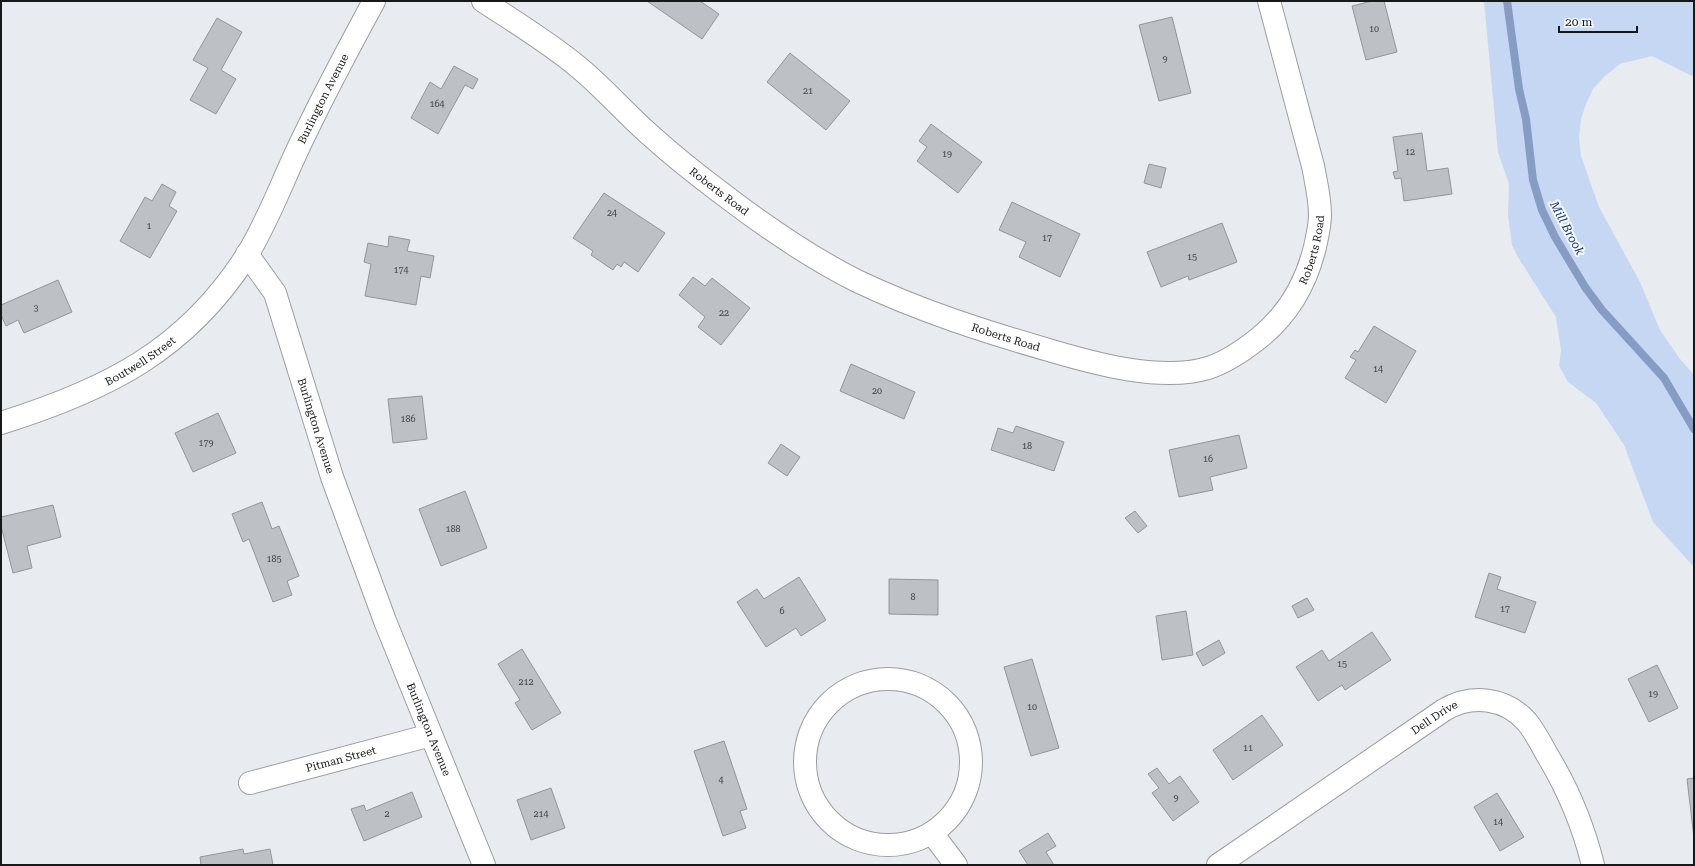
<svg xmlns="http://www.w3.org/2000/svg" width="1695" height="866" viewBox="0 0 1695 866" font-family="'Roboto Serif',serif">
  <rect width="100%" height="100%" fill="#e8ebf0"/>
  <path fill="#c6d7f4" d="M1484 1H1694V77L1652 56 1620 64 1605 76 1593 89 1586 104 1581 119 1579 138 1581 156 1599 207 1640 282 1660 330 1680 359 1694 375V567L1653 522 1624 445 1596 403 1568 382 1559 366 1561 350 1556 317 1519 259 1512 245 1508 215 1509 184 1498 152Z"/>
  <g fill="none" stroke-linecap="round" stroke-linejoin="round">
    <path stroke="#869cc2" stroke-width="8" d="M1507 1 1519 89 1526 119 1533 180 1542 210 1555 237 1585 287 1602 310 1664 378 1694 429"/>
  </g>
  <path fill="#bdc0c5" stroke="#92959a" d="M647 1H700L719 14 702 39Z
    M1372 1H1384L1397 52 1366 60 1352 6Z
    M1172 17 1191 93 1159 101 1139 25Z
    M217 18 242 32 221 70 236 79 216 114 190 100 208 68 193 60Z
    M790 53 850 101 826 130 767 82Z
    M454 66 478 79 473 89 465 85 438 134 411 118 430 82 441 89Z
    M931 124 982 162 958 193 917 161 927 147 919 141Z
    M1422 133 1427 171 1448 168 1452 194 1404 201 1401 178 1395 179 1393 172 1398 171 1393 137Z
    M1149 164 1166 168 1161 188 1144 183Z
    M162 184 176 192 169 206 177 211 150 258 120 241 145 197 152 201Z
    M604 193 665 233 638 272 624 262 621 267 617 264 613 270 591 255 593 251 573 238Z
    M1012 202 1080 234 1060 277 1019 257 1026 242 999 230Z
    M1222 223 1237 262 1189 280 1188 276 1161 287 1147 252Z
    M389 236 410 240 407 251 434 256 430 278 421 276 416 305 365 296 371 264 364 262 368 243 388 247Z
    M693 277 705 286 712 278 750 308 721 345 698 327 705 317 679 295Z
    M58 280 72 312 24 333 18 320 6 326 1 315V305Z
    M1374 326 1416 351 1386 403 1345 378 1356 360 1350 357 1355 350 1358 352Z
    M851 364 915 392 904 419 840 391Z
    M422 396 427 439 393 443 388 399Z
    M218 413 236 453 193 472 175 433Z
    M1016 426 1064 442 1054 471 991 450 998 428 1013 433Z
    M1239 435 1247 468 1210 477 1213 490 1179 497 1169 450Z
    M781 444 800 457 787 476 768 463Z
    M465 491 487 548 441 566 419 509Z
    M262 502 272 529 279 526 299 576 287 581 292 595 273 602 249 539 243 542 232 514Z
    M53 505 61 537 27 546 32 568 13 573 1 526V517Z
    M1135 511 1147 526 1138 533 1125 518Z
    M1489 573 1501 577 1497 589 1536 602 1525 633 1475 617Z
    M799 577 826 620 801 636 796 628 766 647 737 602 757 589 764 599Z
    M889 579 938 580V615L889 614Z
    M1307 598 1314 610 1298 618 1292 606Z
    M1186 611 1193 655 1162 660 1156 616Z
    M1372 632 1391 660 1345 690 1342 685 1318 701 1296 667 1322 650 1329 661Z
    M1219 640 1225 653 1203 666 1196 653Z
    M522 649 561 713 532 730 515 703 520 700 498 664Z
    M1032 659 1059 748 1031 756 1004 667Z
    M1657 665 1678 708 1649 722 1628 679Z
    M1262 715 1283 745 1233 780 1213 750Z
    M724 741 747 809 740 811 746 828 723 836 694 751Z
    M1157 768 1169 784 1180 776 1199 802 1173 821 1152 793 1159 788 1148 774Z
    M1694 778V838L1687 779Z
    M551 788 565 828 531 840 517 800Z
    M412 792 422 817 364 841 351 809 364 805 366 811Z
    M1497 793 1524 837 1500 851 1474 807Z
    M1048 833 1056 846 1046 852 1054 865H1028L1019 851Z
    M243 849 244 854 270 849 273 865H201L200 857Z"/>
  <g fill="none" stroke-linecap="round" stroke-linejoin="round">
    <defs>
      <g id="street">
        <path id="s1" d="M483 1C515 22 548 42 577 66 603 87 624 112 649 134 671 154 696 174 720 192 763 225 809 257 857 281 920 311 986 332 1052 351 1096 364 1162 382 1208 368 1227 362 1244 350 1259 338 1289 314 1306 284 1315 247 1317 237 1320 226 1320 215 1320 198 1316 182 1313 166L1269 1"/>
        <circle cx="888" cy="762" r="83"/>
        <path id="s2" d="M250 783 431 735"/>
        <path d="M932 833 956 865"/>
        <path id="s3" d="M1218 865 1444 710C1471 694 1505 697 1527 722 1536 733 1542 746 1549 758 1570 793 1583 825 1593 865"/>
      </g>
      <g id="secondary">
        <path id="s4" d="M247 254 275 293 332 477 385 621 484 865"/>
        <path id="s5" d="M1 423C106 390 186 351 247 255 271 216 286 171 307 130 328 86 351 44 374 1"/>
      </g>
    </defs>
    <use href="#street" stroke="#9a9da2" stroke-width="24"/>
    <use href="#secondary" stroke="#9a9da2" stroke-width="24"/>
    <use href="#street" stroke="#fff" stroke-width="22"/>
    <use href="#secondary" stroke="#fff" stroke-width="22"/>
  </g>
  <g text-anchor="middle" stroke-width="4" stroke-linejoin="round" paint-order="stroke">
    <g font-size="9" fill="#404245">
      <text x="1374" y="32">10</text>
      <text x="1165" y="62">9</text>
      <text x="808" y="94">21</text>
      <text x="437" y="107">164</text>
      <text x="1410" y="155">12</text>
      <text x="947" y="157">19</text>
      <text x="612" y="216">24</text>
      <text x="149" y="229">1</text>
      <text x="1047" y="241">17</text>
      <text x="1192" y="260">15</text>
      <text x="401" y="273">174</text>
      <text x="36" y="311">3</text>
      <text x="724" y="316">22</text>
      <text x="1378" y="372">14</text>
      <text x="877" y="394">20</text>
      <text x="408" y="422">186</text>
      <text x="206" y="446">179</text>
      <text x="1027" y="449">18</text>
      <text x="1208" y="462">16</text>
      <text x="453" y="532">188</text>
      <text x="274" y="562">185</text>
      <text x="913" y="600">8</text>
      <text x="1505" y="612">17</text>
      <text x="782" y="614">6</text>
      <text x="1342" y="667">15</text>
      <text x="526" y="685">212</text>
      <text x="1653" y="697">19</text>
      <text x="1032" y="710">10</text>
      <text x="1248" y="751">11</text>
      <text x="721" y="783">4</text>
      <text x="1176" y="801">9</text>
      <text x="387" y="817">2</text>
      <text x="541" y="817">214</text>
      <text x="1498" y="825">14</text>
    </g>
    <g font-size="11" fill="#17181a" stroke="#f5f8fd">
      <text dy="4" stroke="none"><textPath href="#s5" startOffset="479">Burlington Avenue</textPath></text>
      <text dy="4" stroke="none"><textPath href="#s1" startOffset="304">Roberts Road</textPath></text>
      <text dy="4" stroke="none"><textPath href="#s1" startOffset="1000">Roberts Road</textPath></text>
      <text dy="4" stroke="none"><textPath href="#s1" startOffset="628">Roberts Road</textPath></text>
      <text dy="4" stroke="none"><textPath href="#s5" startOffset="153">Boutwell Street</textPath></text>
      <text dy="4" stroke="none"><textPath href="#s4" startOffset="187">Burlington Avenue</textPath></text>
      <text dy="4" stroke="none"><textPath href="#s3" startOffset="262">Dell Drive</textPath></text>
      <text dy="4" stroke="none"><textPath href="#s4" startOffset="511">Burlington Avenue</textPath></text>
      <text dy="4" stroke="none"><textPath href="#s2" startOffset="94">Pitman Street</textPath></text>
    </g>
    <g font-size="12" font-style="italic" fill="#183565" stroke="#f5f8fd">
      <text transform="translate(1567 228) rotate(62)" y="4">Mill Brook</text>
    </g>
  </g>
  <rect width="1695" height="866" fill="none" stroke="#17181a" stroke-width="4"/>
  <path d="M1559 26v6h78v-6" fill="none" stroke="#17181a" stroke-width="2"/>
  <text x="1565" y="26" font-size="12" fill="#17181a" stroke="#f5f8fd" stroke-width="3" paint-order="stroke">20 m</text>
</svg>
